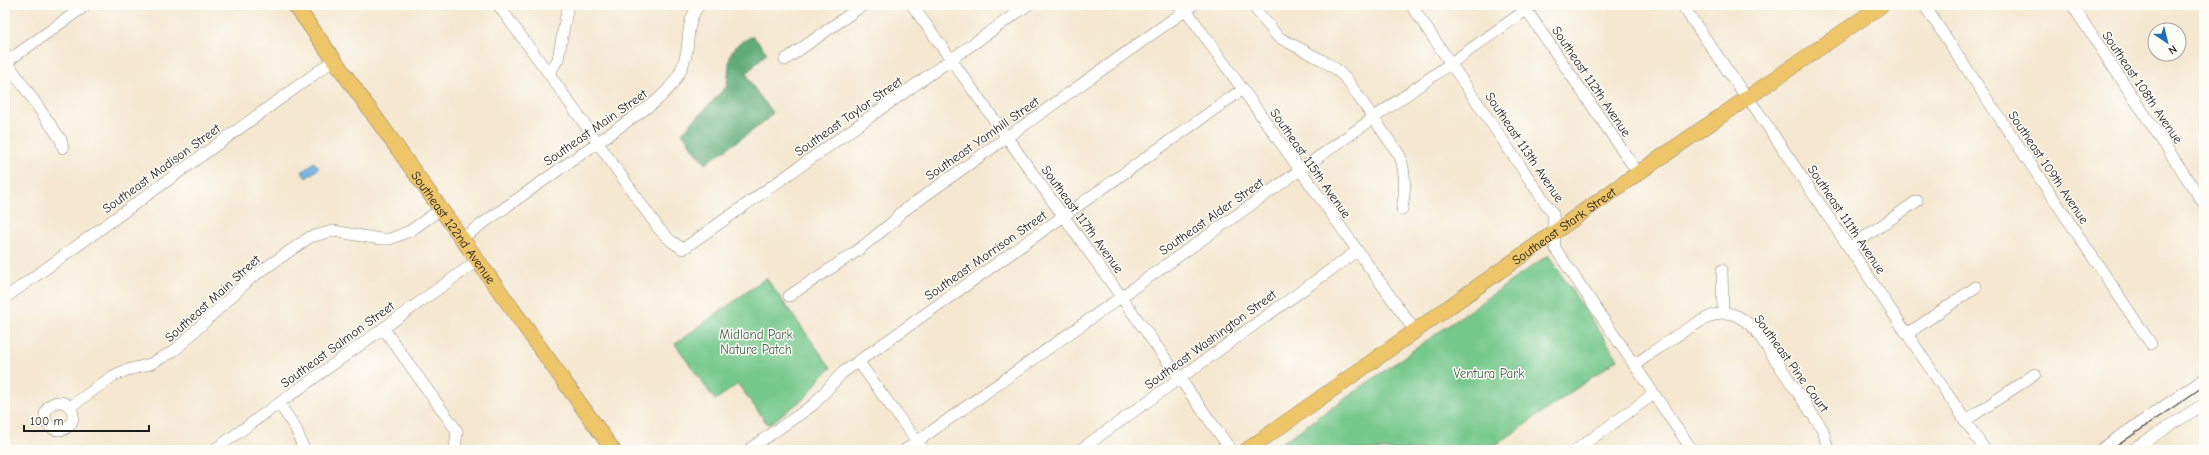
<svg xmlns="http://www.w3.org/2000/svg" width="2209" height="455" viewBox="0 0 2209 455" font-family="'Comic Neue',sans-serif">
  <rect width="100%" height="100%" fill="#fdfcf7"/>
  <filter id="ink" filterUnits="userSpaceOnUse"><feTurbulence type="fractalNoise" baseFrequency=".025" numOctaves="2"/><feDisplacementMap in="SourceGraphic" scale="8" xChannelSelector="R" yChannelSelector="G"/><feConvolveMatrix kernelMatrix="1 2 1 2 8 2 1 2 1" color-interpolation-filters="sRGB"/></filter>
  <filter id="wash" filterUnits="userSpaceOnUse"><feTurbulence type="fractalNoise" baseFrequency=".012" numOctaves="4" result="noise"/><feDisplacementMap in="SourceGraphic" scale="16" xChannelSelector="R" yChannelSelector="G"/><feGaussianBlur stdDeviation="0.9" result="paint"/><feColorMatrix in="noise" values="0 0 0 0 0 0 0 0 0 0 0 0 0 0 0 0 0 1.4 0 .05"/><feComposite in="paint" operator="in"/></filter>
  <g filter="url(#wash)">
    <rect width="100%" height="100%" fill="#f5e7d0"/>
    <path fill="#74c88b" stroke="#487254" d="M1548 255 1618 359 1489 450H1272Z
      M766 278 831 368 821 377 805 398 768 425 738 384 715 400 675 344Z"/>
    <path fill="#5fac77" stroke="#3e644a" d="M753 36 767 53 747 73C751 88 764 100 773 113L762 124 705 164 682 133 727 86 730 54 739 43Z"/>
    <path fill="#73b5e8" stroke="#486882" d="M314 162 319 168 306 178 302 172Z"/>
  </g>
  <g filter="url(#ink)">
    <g fill="none" stroke-linecap="round" stroke-linejoin="round">
      <defs>
        <path id="minor" d="M498 5 549 74 659 229 671 241 683 249 1028 5
          M912 5 1231 450
          M1252 5 1278 37 1322 60 1336 69 1347 80 1400 156C1406 174 1406 190 1402 209
          M1411 5 1553 214 1555 248 1692 450
          M1523 5 1638 173
          M1682 5 1739 87 1756 109 1985 450
          M1924 5 2151 344
          M2072 5 2204 204
          M1186 10 1415 331
          M785 60 863 5
          M7 62 61 140 63 148
          M5 63 86 5
          M549 74 558 59 568 5
          M462 238 655 102C672 87 683 73 687 50 689 33 688 19 699 5
          M1849 248 1917 201
          M1722 270 1723 313
          M789 296 857 251 894 221 899 214 1193 5
          M5 298 334 60
          M383 328 457 431 455 450
          M1907 334 1976 287
          M858 361 923 450
          M1634 365C1652 353 1704 314 1722 313 1736 312 1747 321 1756 331L1823 430 1828 450
          M45 416a14 14 0 1 1 28 0a14 14 0 1 1-28 0Z
          M279 403 296 429 304 450
          M70 407 113 376 124 371 150 364 174 351 251 278 310 237 333 231 380 239H390L410 231 441 209
          M1965 421 2035 374
          M214 450 477 261
          M748 450 813 405 842 373 1243 89
          M905 450 1533 5
          M1080 450 1357 251
          M1576 450 1654 394
          M2100 450 2204 379
          M2132 450 2204 404"/>
        <g id="major">
          <path id="s1" d="M295 5 613 450"/>
          <path id="s2" d="M1247 450 1631 178 1882 5"/>
        </g>
      </defs>
      <use href="#minor" stroke="#888276" stroke-width="12"/>
      <use href="#major" stroke="#888276" stroke-width="16"/>
      <use href="#minor" stroke="#fff" stroke-width="11"/>
      <use href="#major" stroke="#eec569" stroke-width="15"/>
      <path stroke="#1c1c1c" stroke-width="1" d="M2111 450 2204 386"/>
    </g>
  </g>
  <g text-anchor="middle" stroke-width="3" stroke-linejoin="round" paint-order="stroke">
    <g font-size="13" fill="#1c1c1c" stroke="#fdfcf7">
      <text transform="translate(1592 81) rotate(56)" y="5">Southeast 112th Avenue</text>
      <text transform="translate(2143 87) rotate(56)" y="5">Southeast 108th Avenue</text>
      <text transform="translate(848 116) rotate(-35)" y="5">Southeast Taylor Street</text>
      <text transform="translate(595 127) rotate(-35)" y="5">Southeast Main Street</text>
      <text transform="translate(982 138) rotate(-35)" y="5">Southeast Yamhill Street</text>
      <text transform="translate(1525 147) rotate(56)" y="5">Southeast 113th Avenue</text>
      <text transform="translate(1311 163) rotate(55)" y="5">Southeast 115th Avenue</text>
      <text transform="translate(2049 167) rotate(56)" y="5">Southeast 109th Avenue</text>
      <text transform="translate(161 168) rotate(-36)" y="5">Southeast Madison Street</text>
      <text transform="translate(1211 216) rotate(-35)" y="5">Southeast Alder Street</text>
      <text transform="translate(1083 219) rotate(54)" y="5">Southeast 117th Avenue</text>
      <text transform="translate(1847 219) rotate(56)" y="5">Southeast 111th Avenue</text>
      <text dy="5" stroke="none"><textPath href="#s2" startOffset="388">Southeast Stark Street</textPath></text>
      <text dy="5" stroke="none"><textPath href="#s1" startOffset="273">Southeast 122nd Avenue</textPath></text>
      <text transform="translate(985 255) rotate(-35)" y="5">Southeast Morrison Street</text>
      <text transform="translate(212 298) rotate(-42)" y="5">Southeast Main Street</text>
      <text transform="translate(1210 339) rotate(-36)" y="5">Southeast Washington Street</text>
      <text transform="translate(337 344) rotate(-36)" y="5">Southeast Salmon Street</text>
      <text transform="translate(1792 363) rotate(54)" y="5">Southeast Pine Court</text>
    </g>
    <g font-size="13" fill="#3f6148" stroke="#fdfcf7">
      <text x="756" y="339">Midland Park<tspan x="756" dy="15">Nature Patch</tspan></text>
      <text x="1489" y="378">Ventura Park</text>
    </g>
  </g>
  <rect width="2209" height="455" fill="none" stroke="#fdfcf7" stroke-width="20"/>
  <g transform="translate(2167 42) rotate(145)"><circle r="19" fill="#fdfcf7" stroke="#a3a29f"/>
  <path d="M0-3L7 15L0 10L-7 15Z" fill="#1f6fb2"/>
  <text y="-6" font-size="11" font-weight="bold" text-anchor="middle" fill="#1c1c1c">N</text>
  </g>
  <path d="M24 425v6h125v-6" fill="none" stroke="#1c1c1c" stroke-width="2"/>
  <text x="30" y="425" font-size="12" fill="#1c1c1c" stroke="#fdfcf7" stroke-width="3" paint-order="stroke">100 m</text>
</svg>
